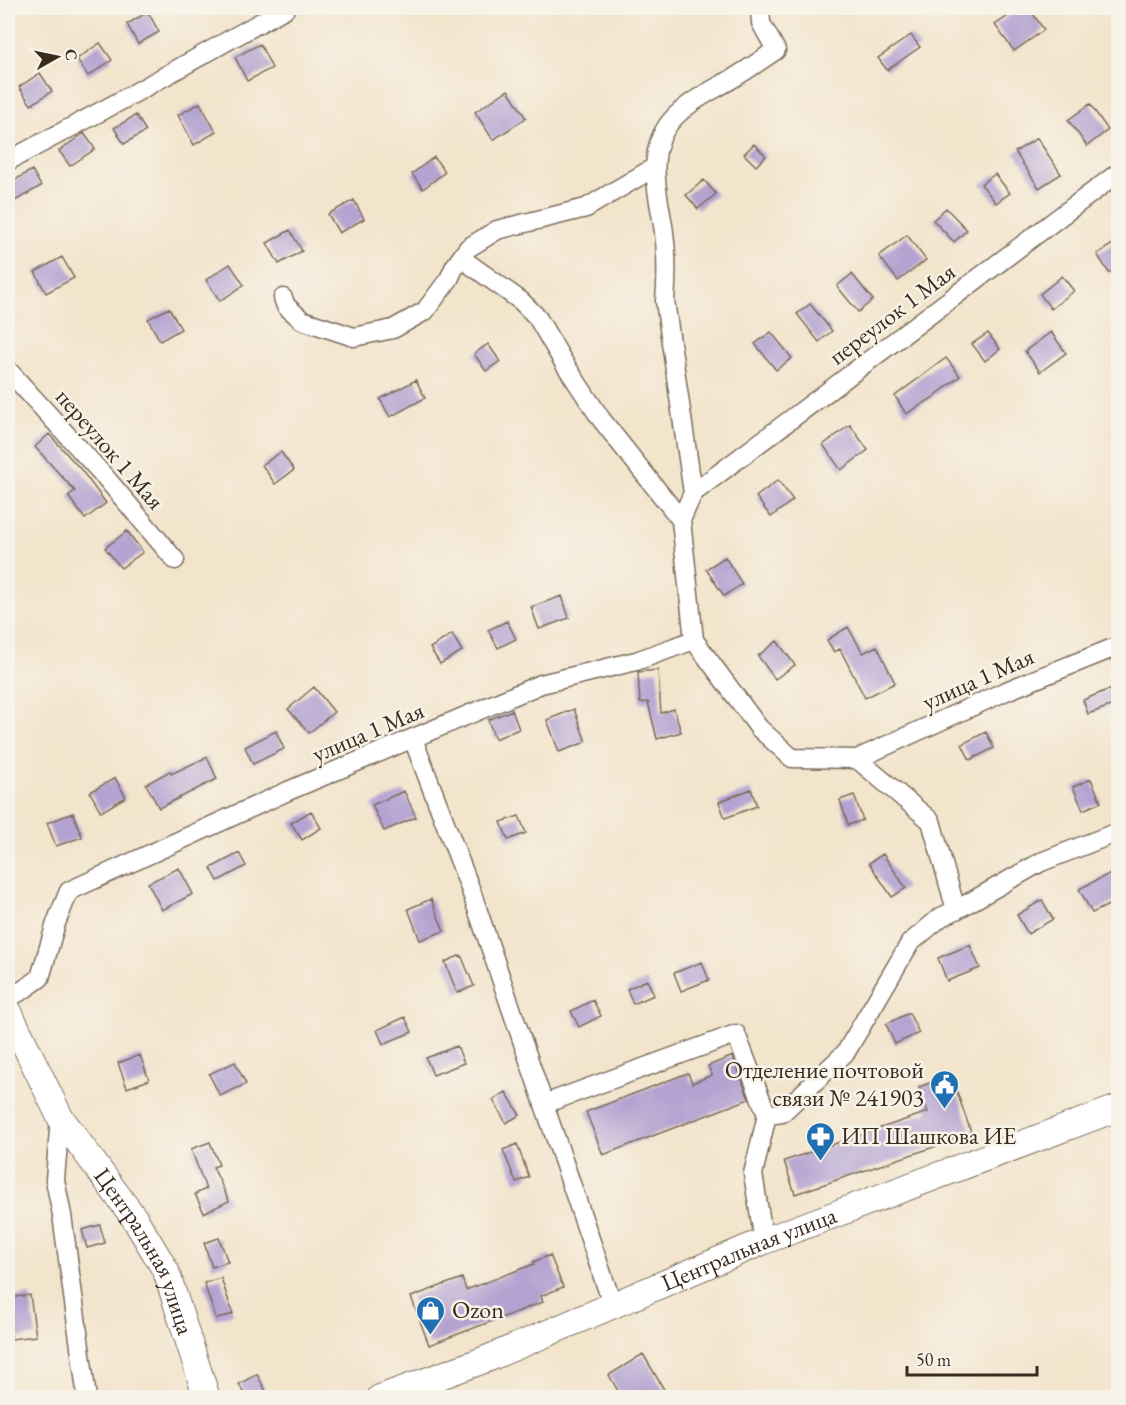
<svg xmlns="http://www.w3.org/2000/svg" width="1126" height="1405" viewBox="0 0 1126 1405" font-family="'EB Garamond',serif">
  <rect width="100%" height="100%" fill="#f7f3e8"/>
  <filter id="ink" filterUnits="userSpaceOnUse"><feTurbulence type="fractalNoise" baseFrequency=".0167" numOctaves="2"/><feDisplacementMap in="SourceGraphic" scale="12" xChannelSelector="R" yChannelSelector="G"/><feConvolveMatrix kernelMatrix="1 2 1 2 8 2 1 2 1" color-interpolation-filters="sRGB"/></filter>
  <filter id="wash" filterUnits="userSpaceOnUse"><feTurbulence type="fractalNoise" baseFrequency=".008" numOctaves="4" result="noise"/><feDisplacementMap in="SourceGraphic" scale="24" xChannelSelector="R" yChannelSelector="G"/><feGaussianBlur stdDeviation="1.35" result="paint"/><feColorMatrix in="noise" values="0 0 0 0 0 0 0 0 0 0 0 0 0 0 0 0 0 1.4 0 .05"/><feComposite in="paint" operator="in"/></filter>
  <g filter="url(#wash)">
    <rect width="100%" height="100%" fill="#f3e4cc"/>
    <g id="blocks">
      <path fill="#b4a3d1" d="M1020 8H1029L1044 30 1014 51 995 25Z
        M148 12 159 32 138 44 127 24Z
        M911 35 920 47 887 70 878 58Z
        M100 43 112 60 88 76 77 59Z
        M260 44 272 68 247 81 235 57Z
        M40 73 52 91 31 105 19 87Z
        M508 90 526 118 493 140 475 112Z
        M200 103 216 132 194 145 178 115Z
        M1090 104 1108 130 1087 146 1068 120Z
        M136 115 146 131 124 144 114 128Z
        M84 133 95 149 70 166 59 151Z
        M1037 138 1061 174 1039 188 1015 152Z
        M754 144 766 156 756 166 744 154Z
        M434 157 445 172 423 189 412 174Z
        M32 170 41 186 8 205V184Z
        M995 174 1010 193 996 203 981 184Z
        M704 180 716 194 698 209 686 195Z
        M354 200 364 219 339 233 328 214Z
        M946 208 967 230 954 242 933 220Z
        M290 230 302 251 279 264 267 243Z
        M907 235 926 260 898 281 879 256Z
        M1119 240V267L1109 273 1097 254Z
        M62 257 74 278 46 293 35 272Z
        M230 264 244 285 220 301 206 280Z
        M852 274 873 300 858 312 837 286Z
        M1062 276 1074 291 1051 309 1040 294Z
        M810 304 832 331 819 342 797 314Z
        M169 308 181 329 160 341 148 319Z
        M771 332 792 358 776 370 755 344Z
        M1051 332 1066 353 1040 372 1025 351Z
        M988 333 1000 349 985 361 972 344Z
        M488 344 500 361 486 371 474 354Z
        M946 358 960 376 931 399 906 414 895 396Z
        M416 380 425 398 390 417 380 399Z
        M850 425 868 450 841 470 823 445Z
        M49 434 82 471 106 503 85 519 68 496 75 491 35 447Z
        M281 452 294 470 275 484 262 465Z
        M778 480 793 500 771 517 756 497Z
        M127 531 143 552 121 568 105 548Z
        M725 557 742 584 724 596 706 569Z
        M562 596 569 618 539 629 531 607Z
        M507 621 516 639 498 648 488 630Z
        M848 627 863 653 877 646 895 683 865 698 840 649 834 652 827 640Z
        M452 634 462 651 440 664 430 648Z
        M777 641 795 665 775 679 758 656Z
        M658 670 661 713 674 709 681 732 657 739 648 702 640 703 638 672Z
        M314 687 334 712 309 733 288 709Z
        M1110 689 1116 704 1088 714 1083 700Z
        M574 709 586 742 559 752 547 720Z
        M512 710 519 729 495 739 488 720Z
        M276 731 284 749 253 764 245 747Z
        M986 732 994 748 970 760 962 744Z
        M207 757 217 779 159 808 146 784 170 771 171 774Z
        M115 778 126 797 101 812 90 792Z
        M1091 779 1101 802 1083 810 1073 787Z
        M751 789 757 806 725 818 719 802Z
        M404 791 416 817 384 831 372 805Z
        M854 795 863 820 848 825 840 800Z
        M311 811 321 828 302 840 291 823Z
        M73 813 82 837 56 846 47 823Z
        M519 816 526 833 508 840 501 822Z
        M239 853 246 866 218 881 211 868Z
        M883 854 906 888 892 897 869 863Z
        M179 868 193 894 162 910 148 883Z
        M1119 869V900L1092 913 1079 889Z
        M431 899 444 931 420 940 408 909Z
        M1042 900 1053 919 1028 934 1017 915Z
        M970 945 980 968 947 981 938 958Z
        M461 955 474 986 457 993 445 962Z
        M702 962 709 980 681 991 674 973Z
        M647 980 654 995 633 1004 627 989Z
        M593 1000 601 1016 579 1027 571 1011Z
        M909 1013 919 1033 895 1044 886 1024Z
        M405 1017 412 1032 383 1044 377 1030Z
        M457 1046 464 1063 433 1075 426 1058Z
        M140 1055 149 1080 127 1088 118 1063Z
        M733 1056 749 1099 603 1155 586 1112 688 1073 692 1083 712 1075 708 1066Z
        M235 1062 246 1084 220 1096 209 1074Z
        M951 1075 971 1132 937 1145V1146L795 1194 784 1161 928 1112 919 1087Z
        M506 1092 520 1115 506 1123 493 1100Z
        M210 1142 219 1165 213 1167 229 1201 204 1213 195 1194 206 1189 191 1149Z
        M517 1144 529 1177 516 1182 503 1150Z
        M100 1225 105 1243 87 1248 82 1230Z
        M219 1238 228 1262 212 1267 204 1243Z
        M550 1255 563 1287 541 1296 543 1302 429 1345 411 1297 462 1278 466 1290 534 1264 533 1262Z
        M221 1278 233 1314 216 1319 204 1283Z
        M30 1295 36 1336 11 1339 8 1298Z
        M643 1354 669 1398H622L609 1375Z
        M257 1374 267 1393 259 1398H246L239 1384Z"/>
    </g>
  </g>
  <g filter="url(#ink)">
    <use href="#blocks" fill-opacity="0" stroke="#7b6b5b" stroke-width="1.5"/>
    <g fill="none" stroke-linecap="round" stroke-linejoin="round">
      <defs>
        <path id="street" d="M760 8 761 23 776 50C761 60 746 71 730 80 713 90 695 98 680 112 642 144 658 190 664 232 667 255 667 278 665 301L693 493 681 520 694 640 759 728 792 758 857 759 931 821 956 910
          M8 161 124 99 286 8
          M461 258 521 301 537 317 564 363 601 419 681 520
          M283 298 286 306 302 320 354 337 393 329 425 311 449 279 455 266 468 248 497 230 586 208 655 167
          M8 370 106 478 175 560
          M693 493 1118 173
          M413 739 470 888 613 1306
          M857 759 1006 691 1118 646
          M8 998 23 990 40 978 56 923 69 891 288 791 541 684 636 661 694 640
          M544 1104 736 1034 767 1115 753 1174 764 1241
          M767 1115 782 1113 846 1052 910 943 941 917 956 910 1041 862 1118 832
          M60 1117 55 1180 62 1215 87 1398"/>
        <g id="secondary">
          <path id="s1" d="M8 1010 60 1117 135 1219 166 1271 207 1398"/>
          <path id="s2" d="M380 1398 489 1358 764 1241 1118 1108"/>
        </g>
      </defs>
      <use href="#street" stroke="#7b6b5b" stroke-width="21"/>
      <use href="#secondary" stroke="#7b6b5b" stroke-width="28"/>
      <use href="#street" stroke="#fff" stroke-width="18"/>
      <use href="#secondary" stroke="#fff" stroke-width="26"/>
    </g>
  </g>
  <defs>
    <symbol id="civic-pin" viewBox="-11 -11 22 30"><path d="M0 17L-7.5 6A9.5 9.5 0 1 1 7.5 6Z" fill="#1f6fb2" stroke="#f7f3e8"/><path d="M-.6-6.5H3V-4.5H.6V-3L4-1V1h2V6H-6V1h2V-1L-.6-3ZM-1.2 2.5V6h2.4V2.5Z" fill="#fff"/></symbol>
    <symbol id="pharmacy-pin" viewBox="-11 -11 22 30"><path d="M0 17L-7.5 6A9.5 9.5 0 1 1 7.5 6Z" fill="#1f6fb2" stroke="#f7f3e8"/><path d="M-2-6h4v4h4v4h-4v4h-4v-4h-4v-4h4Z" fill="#fff"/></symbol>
    <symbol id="shop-pin" viewBox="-11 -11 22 30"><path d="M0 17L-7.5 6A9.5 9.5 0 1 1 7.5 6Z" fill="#1f6fb2" stroke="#f7f3e8"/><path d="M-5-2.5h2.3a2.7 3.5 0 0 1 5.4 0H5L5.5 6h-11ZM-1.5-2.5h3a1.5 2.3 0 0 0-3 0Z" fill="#fff"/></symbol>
  </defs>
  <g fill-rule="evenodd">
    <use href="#civic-pin" x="928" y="1068" width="33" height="45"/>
    <use href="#pharmacy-pin" x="804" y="1120" width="33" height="45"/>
    <use href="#shop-pin" x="414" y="1294" width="33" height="45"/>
  </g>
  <g text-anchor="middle" stroke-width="5" stroke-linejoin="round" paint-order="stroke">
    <g font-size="24" fill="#3b2a1e" stroke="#f7f3e8">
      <text transform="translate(892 314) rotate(-37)" y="8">переулок 1 Мая</text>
      <text transform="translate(110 449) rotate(49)" y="8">переулок 1 Мая</text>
      <text transform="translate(978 679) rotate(-24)" y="8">улица 1 Мая</text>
      <text transform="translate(368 732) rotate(-23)" y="8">улица 1 Мая</text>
      <text dy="8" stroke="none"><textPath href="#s2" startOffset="398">Центральная улица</textPath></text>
      <text dy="8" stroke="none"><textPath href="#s1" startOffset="279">Центральная улица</textPath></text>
    </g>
    <g font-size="24" fill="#3b2a1e" stroke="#f7f3e8" text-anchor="start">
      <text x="924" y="1078" text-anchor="end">Отделение почтовой<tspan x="924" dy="28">связи № 241903</tspan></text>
      <text x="841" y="1144">ИП Шашкова ИЕ</text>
      <text x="452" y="1318">Ozon</text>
    </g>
  </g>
  <rect width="1126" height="1405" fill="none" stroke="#f7f3e8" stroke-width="30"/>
  <g transform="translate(57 57) rotate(81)" stroke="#f7f3e8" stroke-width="4.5" paint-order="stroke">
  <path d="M0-4.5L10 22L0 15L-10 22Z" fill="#3b2a1e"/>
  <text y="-9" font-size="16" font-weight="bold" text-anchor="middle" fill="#3b2a1e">С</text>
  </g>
  <path d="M907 1366v9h130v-9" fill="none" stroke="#3b2a1e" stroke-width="3"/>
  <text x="916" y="1366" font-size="18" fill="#3b2a1e" stroke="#f7f3e8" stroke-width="4.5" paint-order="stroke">50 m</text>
</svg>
